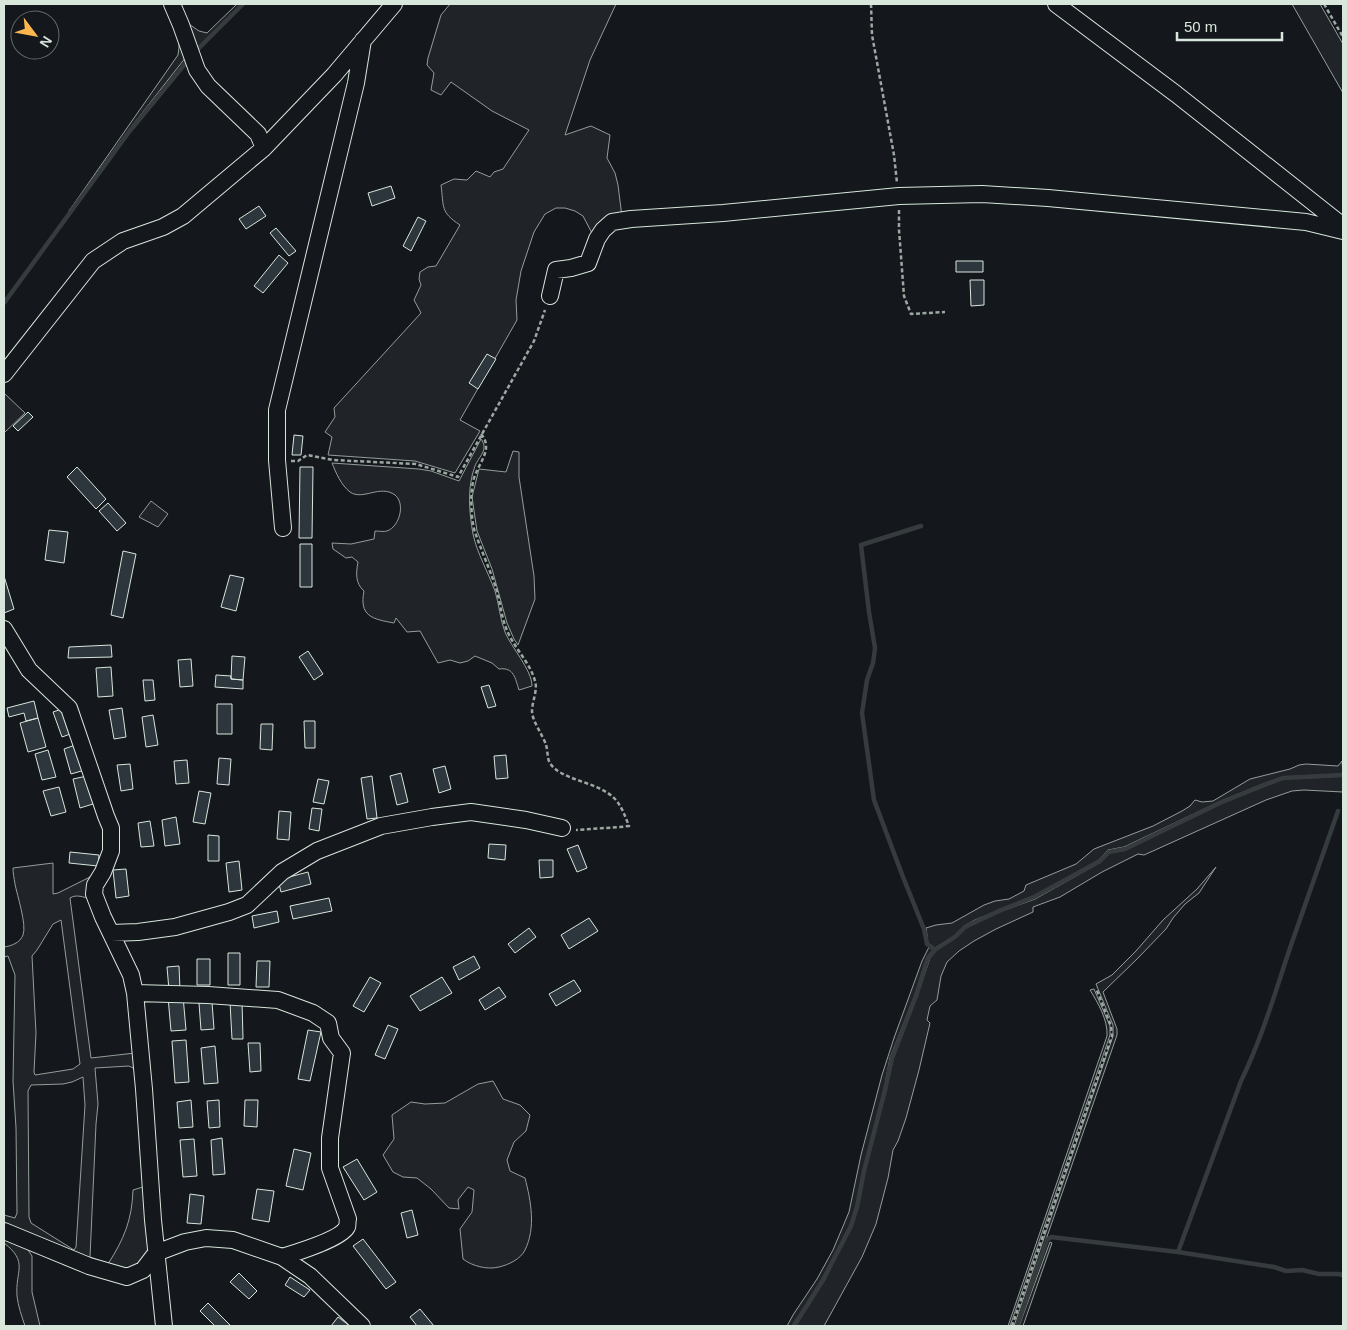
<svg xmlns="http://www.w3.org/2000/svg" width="1347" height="1330" viewBox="0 0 1347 1330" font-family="Arial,sans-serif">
  <rect width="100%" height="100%" fill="#14181c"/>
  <path fill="#202428" stroke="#939e99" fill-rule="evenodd" d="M237 4H241L196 49 186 22 199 31 207 33Z
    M450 4H616L590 60 565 135 591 126 610 135 607 158 615 173 618 185 622 217 594 237 583 216 575 211 565 208H556L545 214 534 232 521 271 516 300 517 320 460 420 480 431 455 473 415 461 328 455 332 437 325 432 335 417 334 408 421 313 414 300 421 285 419 279 420 272 428 267 436 266 460 225C440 212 444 207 441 185L454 179 467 180 476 171 490 177 494 172 503 169 529 130 492 111 451 82 441 95 431 90 434 73 427 65 428 58 441 15Z
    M1292 4H1320L1343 44V93Z
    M179 35 186 57 128 131 69 211 178 55 179 47Z
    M4 393 25 413 4 433Z
    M481 439C489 450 479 456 475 466 467 487 469 512 473 534 477 553 488 572 495 591 499 603 500 620 505 632 511 647 532 670 532 686L519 690C515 678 514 667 499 669L492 663 475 656 468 661 460 663 450 660 438 663 420 631 407 632 396 618 394 623C372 619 359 616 364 591 355 583 356 573 358 562L352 557 346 558 333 549 332 543 351 544 374 539 375 531C379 531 384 532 387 531 399 527 406 504 395 495 380 484 363 501 350 492 341 485 336 473 332 463L419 469 431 471 459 481Z
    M513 451 519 452V477L534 576 535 599 518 645 514 639 507 623 492 569 477 531 472 497 479 469 506 472Z
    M151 501 168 514 158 527 139 517Z
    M1342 761 1343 774 1283 777 1263 784 1221 801 1124 847 1108 850 1099 860 1034 896 975 920 964 926 956 935 935 948 928 943 926 928 936 925 952 923 984 905 995 901 1009 899 1024 891 1026 885 1076 864 1094 849 1153 826 1182 811 1190 806 1195 800 1202 802 1213 801 1250 779 1290 769 1299 765 1306 764 1338 766Z
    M1343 776V792L1304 790 1292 791 1266 800 1144 855 1138 854 1102 872 1060 897 1033 907V912L996 929 974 941 959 951 947 962 941 976 937 1000 930 1006 927 1020 930 1023 919 1070 906 1118 898 1141 893 1150 888 1178 876 1224 862 1257 824 1326H795L824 1281 852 1226 858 1207 865 1171 886 1090 893 1059 917 996 930 958 935 951 957 937 965 928 1002 911 1035 899 1101 862 1110 853 1125 850 1222 803 1283 779Z
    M53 863V894L58 893 94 875 90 899C84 897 76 894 70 898L91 1058 135 1053 137 1070 129 1066 95 1068 98 1104 96 1124 90 1257 108 1264C124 1239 132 1220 133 1190L146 1186 149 1248 147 1258 124 1274 4 1226V1215L15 1218 17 1213 16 1128 13 1081 15 975 8 956 4 957V947C11 946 20 943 23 935 27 925 17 895 15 884 14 878 13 873 13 868ZM61 920 80 1064 73 1069 35 1075 34 1072 36 1033 32 956 37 950 53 924ZM83 1077 85 1105 76 1247 74 1250 31 1223 29 1217 28 1091 31 1085 63 1084 72 1082Z
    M1216 867 1199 893 1185 904 1173 918 1166 929 1138 958 1103 992 1117 1029V1035L1016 1326H1014L1113 1036V1025L1096 984 1112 975 1136 951 1163 920 1197 889Z
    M929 947 933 950 927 957 915 995 890 1058 884 1090 863 1171 856 1207 850 1225 822 1280 792 1326H787L793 1315 817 1279 833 1250 849 1212 861 1155 882 1075 894 1038 922 961Z
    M1094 989 1110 1026V1035L1010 1326H1008L1107 1036C1108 1020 1098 1003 1090 990Z
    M493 1081 503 1099 520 1105 530 1115 526 1131 514 1142 507 1160 510 1171 525 1178C531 1201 536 1228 525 1250 521 1259 508 1265 499 1267 487 1270 472 1266 463 1259L460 1229 472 1212 474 1190 468 1187 458 1200 459 1209 449 1208 431 1189 417 1178 403 1177 393 1172 383 1155 394 1139 392 1115 411 1102 425 1104 445 1103 478 1084Z
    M4 1234 23 1242 32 1256V1292L40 1326H25C22 1317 18 1306 17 1296 15 1271 29 1262 4 1243Z
    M1050 1242 1052 1243 1023 1326H1019Z"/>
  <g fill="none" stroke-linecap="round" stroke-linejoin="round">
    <path stroke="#363b3e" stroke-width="4.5" d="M198 49 243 4
      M4 303 129 132 189 59
      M921 526 861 545 869 612 875 648 873 663 867 680 862 713 874 800 903 877 924 929 927 944 935 950
      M1178 1252 1241 1081C1262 1038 1275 993 1290 948 1306 902 1322 856 1338 811
      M794 1326 823 1280 851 1226 857 1207 864 1171 885 1090 892 1058 916 996 928 958 935 950 956 936 965 927 1001 910 1034 897 1100 861 1109 852 1125 849 1222 802 1264 785 1283 778 1343 775
      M1017 1326 1047 1240 1051 1237 1178 1252 1274 1267 1286 1271 1302 1270 1319 1274H1338L1343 1275"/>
  </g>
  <path fill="#2c363c" stroke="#d8e6dc" d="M391 186 395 198 372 206 368 193Z
    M259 206 266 216 246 229 239 219Z
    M418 217 426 221 411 251 403 246Z
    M276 228 296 251 289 256 270 233Z
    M279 255 288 263 263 293 254 286Z
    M956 261H983V272H956Z
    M970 280H984V305L971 306Z
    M487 354 496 359 478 389 469 383Z
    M28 412 33 417 18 431 13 426Z
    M294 435 303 436 301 455H292Z
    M77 467 106 499 96 509 67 477Z
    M300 467H313L312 538H299Z
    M108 503 126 523 117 531 99 511Z
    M49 530 68 532 64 563 45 560Z
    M300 544H312V587H300Z
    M123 551 136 554 123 618 111 615Z
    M230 575 244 578 236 611 221 607Z
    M4 576 14 609 4 613Z
    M111 645 112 657 68 658 69 647Z
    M308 651 323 674 314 680 299 657Z
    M232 656 245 657 243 680 231 679Z
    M191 659 193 686 180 687 178 660Z
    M111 667 113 696 98 697 96 668Z
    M216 675 231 676V679L243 680V689L215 687Z
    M143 680H153L155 700 145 701Z
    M489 685 496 706 488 708 481 687Z
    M34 701 38 718 26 721 24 713 9 717 7 708Z
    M217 704H232V734H217Z
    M65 708 73 733 62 737 53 712Z
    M122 708 126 737 114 739 109 710Z
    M153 715 158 745 146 747 142 717Z
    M38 718 46 747 28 752 20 723Z
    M304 721H315V748H305Z
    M261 724H273L272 750 260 749Z
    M78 744 85 770 71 774 64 749Z
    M48 750 56 777 42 780 35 754Z
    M506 755 508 778 496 779 494 756Z
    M219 758 231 759 229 785 217 784Z
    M187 760 189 783 176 784 174 761Z
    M130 764 133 789 121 791 117 765Z
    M445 766 451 789 439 793 433 769Z
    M401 773 408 802 397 805 390 776Z
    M87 776 93 804 80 808 73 779Z
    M372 776 377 818 367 819 361 778Z
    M318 779 329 781 324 804 313 802Z
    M59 787 66 812 51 816 43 791Z
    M199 791 211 793 205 824 193 822Z
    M312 808 322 809 319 831 309 829Z
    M279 811 291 812 289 840 277 839Z
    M176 817 180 844 165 846 162 820Z
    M150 821 154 846 141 847 138 823Z
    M208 835 219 836V861H208Z
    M489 844 506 845 505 860 488 858Z
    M578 845 587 868 577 872 567 849Z
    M70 852 99 855 98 866 69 863Z
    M539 860H553V877L540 878Z
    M239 861 242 890 229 892 226 863Z
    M126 869 129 896 116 898 113 870Z
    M308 872 311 884 281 892 278 880Z
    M329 898 332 911 293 919 290 906Z
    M277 911 279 922 254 928 252 916Z
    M589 918 598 931 569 949 561 935Z
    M529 928 536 937 515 953 508 944Z
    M228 953H240V985H228Z
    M474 956 480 968 459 980 453 967Z
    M197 959H210V985H197Z
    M257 961H270L269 987H256Z
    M179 966 180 989 169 990 167 967Z
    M370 977 381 983 364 1012 353 1006Z
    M442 977 452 993 420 1011 410 996Z
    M574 980 581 991 556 1006 549 994Z
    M499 987 506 997 485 1010 479 1000Z
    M183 996 186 1030 171 1031 168 997Z
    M242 1001 243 1039H232L230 1002Z
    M212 1002 214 1029 201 1030 199 1003Z
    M388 1025 398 1029 385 1059 375 1055Z
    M308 1030 321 1032 310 1081 298 1079Z
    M186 1040 189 1082 175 1083 172 1041Z
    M248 1043H260L261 1071 250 1072Z
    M215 1046 218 1083 204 1084 201 1048Z
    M191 1100 193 1127 179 1128 177 1102Z
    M219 1100 220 1127 209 1128 207 1101Z
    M245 1100H258L257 1127 244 1126Z
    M222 1138 225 1174 213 1175 211 1140Z
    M194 1139 197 1176 183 1177 180 1140Z
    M294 1149 311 1153 303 1190 286 1186Z
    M357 1159 377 1192 364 1200 343 1167Z
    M257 1189 274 1191 269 1222 252 1219Z
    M190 1194 204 1196 201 1224 187 1223Z
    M412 1210 418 1235 407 1238 401 1213Z
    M363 1239 396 1282 386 1289 353 1246Z
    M239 1273 257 1291 249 1299 230 1282Z
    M290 1277 310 1290 304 1297 285 1285Z
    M208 1303 231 1326H215L200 1311Z
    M420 1309 434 1326H417L410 1317Z
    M338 1317 350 1326H331Z"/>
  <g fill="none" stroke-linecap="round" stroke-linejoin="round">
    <defs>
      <path id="minor" d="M172 4 181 25 197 70 208 86 258 134 264 148
        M1056 4 1176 94 1343 226
        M550 296 556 270 571 268 588 263 597 239 603 230 612 222 631 219 723 213 899 196 982 194 1048 198 1306 222 1343 231
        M4 374 93 261 123 241 163 227 183 216 264 148 334 75 394 4
        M283 528 277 460V410L356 83 363 40
        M4 629 29 670 69 708 106 816 111 828V851L103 872 95 885 94 894 103 917 131 975 135 993 144 1089 153 1220 164 1326
        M111 933 138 932 175 927 229 912 247 905 282 872 317 851 381 826 432 817 471 812 526 820 562 828
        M135 993 208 995 278 1000 313 1013 328 1023 331 1038 342 1053 330 1138V1168L348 1219C347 1222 348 1225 347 1227 341 1239 295 1253 282 1257
        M4 1231 89 1266 127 1277 143 1270 156 1253 185 1242 206 1238 233 1240 282 1257 310 1276 362 1326"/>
    </defs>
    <use href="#minor" stroke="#d8e6dc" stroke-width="18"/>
    <path stroke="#9da8a2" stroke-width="2.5" stroke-dasharray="4 2.5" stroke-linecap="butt" d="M871 4 872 35 894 155 897 183
      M1324 4 1343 37
      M899 210V230L904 296 911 314 945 312
      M481 434C495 450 476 465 473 482 470 494 471 524 476 535 482 552 490 570 496 588 500 601 501 615 506 628 513 647 530 662 535 681 538 690 532 702 532 711 532 721 543 735 546 745 548 751 547 759 550 763 561 781 598 781 615 799 622 807 625 816 629 826L620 827 576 830
      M291 461H298L307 455 333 460 416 464 458 477 534 341 545 310
      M1012 1326 1112 1036 1111 1026 1096 988"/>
    <use href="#minor" stroke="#14181c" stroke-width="16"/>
  </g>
  <rect width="1347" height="1330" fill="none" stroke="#d8e6dc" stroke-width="10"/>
  <g transform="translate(35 35) rotate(122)"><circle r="24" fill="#14181c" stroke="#626a69"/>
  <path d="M0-4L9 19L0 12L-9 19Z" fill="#ffb74d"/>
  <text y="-8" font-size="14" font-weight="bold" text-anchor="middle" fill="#d8e6dc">N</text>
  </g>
  <path d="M1177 32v8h105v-8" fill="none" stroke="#d8e6dc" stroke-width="2.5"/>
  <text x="1184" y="32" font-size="15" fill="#d8e6dc" stroke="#14181c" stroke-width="4" paint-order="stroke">50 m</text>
</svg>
